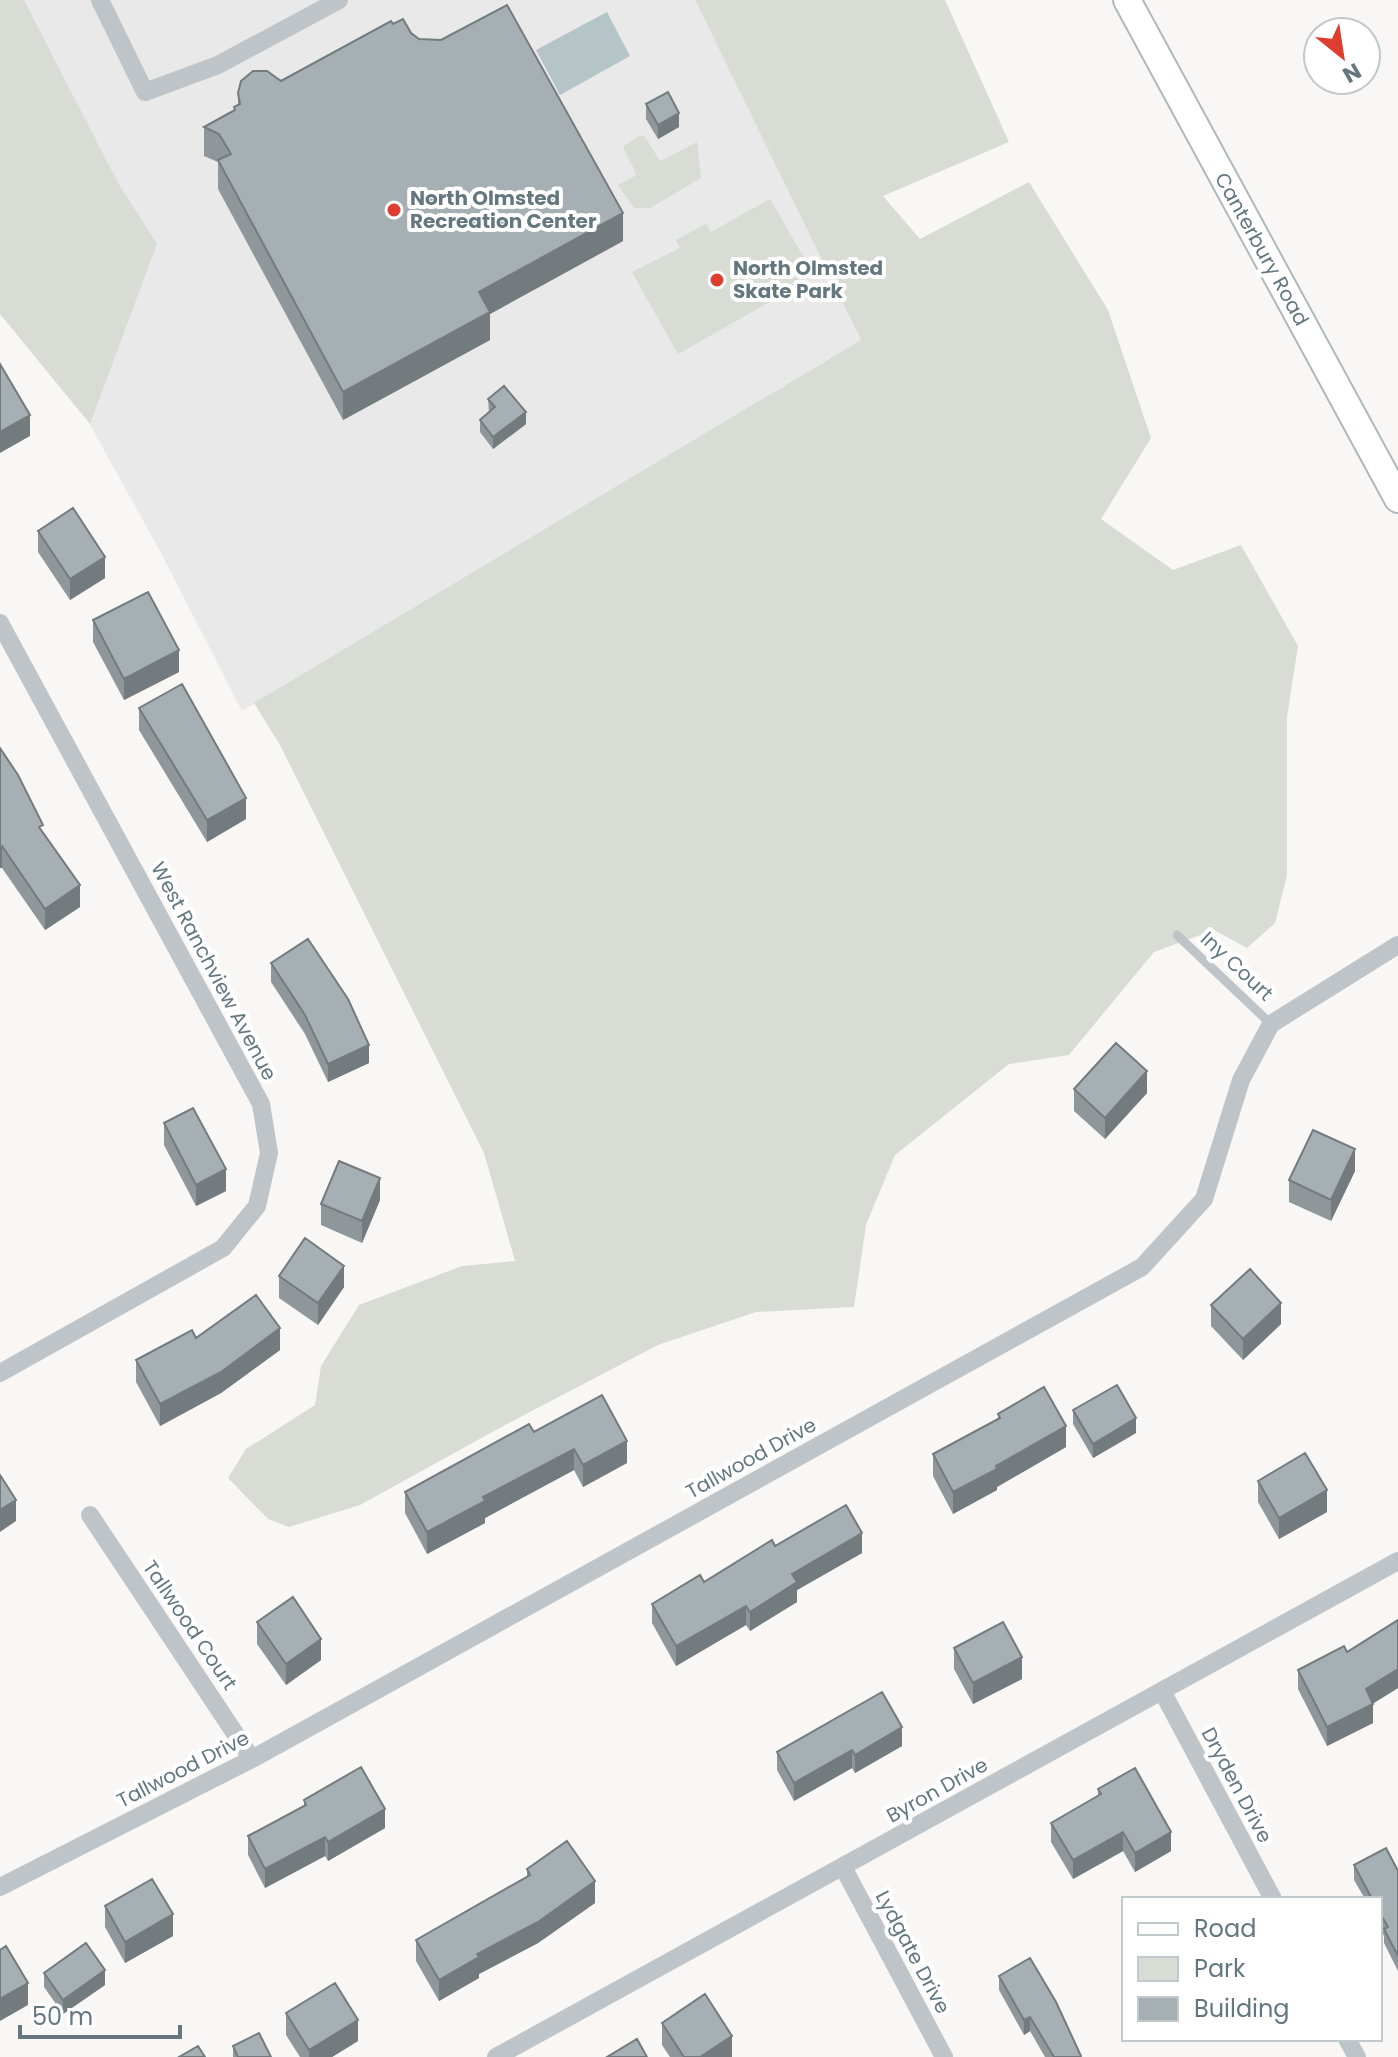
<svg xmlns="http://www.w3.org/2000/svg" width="1398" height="2057" viewBox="0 0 1398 2057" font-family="Poppins,sans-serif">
  <rect width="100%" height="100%" fill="#f8f7f5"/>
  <path fill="#e8e9e8" d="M0 0H695L861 340 242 711 161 553 0 262Z"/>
  <path fill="#d8dcd4" d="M0 0H24L118 183 157 244 90 424 0 314Z
    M695 0H945L1009 142 883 196 920 239 1029 182 1108 310 1151 438 1101 519 1173 570 1241 545 1298 646 1287 717V875L1275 923 1247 948 1214 930 1154 952 1069 1055 1009 1064 895 1155 866 1225 854 1307 756 1312 658 1345 505 1425 360 1505 289 1527 268 1519 228 1478 246 1449 315 1405 321 1366 359 1305 462 1266 515 1261 484 1153 280 745 254 703 861 340Z
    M644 135 660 161 697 142 701 178 650 208H634L618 185 635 176 636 173 623 147 637 137Z
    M770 199 803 256 796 287 678 354 632 272 680 248 676 240 706 224 711 232Z"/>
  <path fill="#b5c4c6" d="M607 12 630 56 560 95 536 50Z"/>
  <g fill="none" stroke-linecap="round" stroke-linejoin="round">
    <defs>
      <path id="secondary" d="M1127 0 1398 499"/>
    </defs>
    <use href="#secondary" stroke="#b1b8bb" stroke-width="30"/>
    <path stroke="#bec4c7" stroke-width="9" d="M1177 935 1271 1024"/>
    <path stroke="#bec4c7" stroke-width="18" d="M100 0 145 92 218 65 339 0
      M0 623 261 1104 269 1153 257 1206 223 1248 0 1373
      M90 1515 252 1759
      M1162 1691 1273 1899
      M843 1867 944 2057
      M0 1887 252 1759 1142 1267 1204 1199 1241 1080 1271 1024 1398 945
      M1347 2039 1357 2057
      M496 2057 1398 1561"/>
    <use href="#secondary" stroke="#fff" stroke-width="26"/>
  </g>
  <path fill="#8f979b" d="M393 24 411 33 623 241 490 314V340L343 420 218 189V162L204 156V127L234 111V107L238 105V93L281 81Z
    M646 104 679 127 658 139 646 119Z
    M488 399 526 424 493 449 480 432V420L489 412Z
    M38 531 105 578 70 600 38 552Z
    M93 620 179 672 124 700 93 642Z
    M139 708 246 819 207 842 139 730Z
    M0 748 80 907 45 930 2 868H0Z
    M271 963 369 1063 328 1082 305 1034 271 982Z
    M1074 1089 1147 1093 1105 1139 1074 1111Z
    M164 1123 226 1191 196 1206 164 1145Z
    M1355 1171 1331 1221 1289 1202V1180Z
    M380 1200 362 1243 321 1225V1204Z
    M279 1276 344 1287 318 1325 279 1298Z
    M1211 1305 1281 1324 1243 1360 1211 1326Z
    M196 1338 280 1350 221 1393 160 1426 136 1382V1360Z
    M1073 1410 1136 1433 1093 1458 1073 1424Z
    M998 1414 1066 1447 997 1487V1490L953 1514 933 1476V1454L998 1420Z
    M534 1432 627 1463 583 1487 574 1470 485 1518V1523L427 1554 405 1513V1492Z
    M1258 1481 1327 1512 1279 1539 1258 1502Z
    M775 1546 862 1553 797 1590V1602L750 1631 746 1625 676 1666 652 1623V1604L704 1582Z
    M1398 1620V1688L1373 1703V1723L1327 1746 1298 1689V1670L1347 1652Z
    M257 1622 321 1660 286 1685 257 1644Z
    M954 1648 1022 1679 973 1704 954 1669Z
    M902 1746 855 1773 852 1768 794 1801 777 1770V1752Z
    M1098 1789 1171 1851 1135 1872 1123 1851 1073 1879 1051 1842V1823L1098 1796Z
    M304 1800 385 1828 328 1861 325 1856 265 1888 248 1855V1836L304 1806Z
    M1354 1865 1398 1871V1971L1384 1943V1936L1380 1928V1899H1365L1354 1880Z
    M527 1869 595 1903 538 1943 479 1974V1978L439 2001 416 1961V1940L527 1877Z
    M105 1906 173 1936 125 1963 105 1927Z
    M44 1973 105 1985 63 2014 44 1987Z
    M999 1976 1081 2057H1045L1030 2031 1024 2035 999 1990Z
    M286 2013 358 2041 332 2057H300L286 2035Z
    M662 2023 732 2057H670L662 2045Z
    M233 2046 271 2057H233Z"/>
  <path fill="#747b7e" d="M679 113V127L658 139V125Z
    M623 213V241L490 314V340L343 420V392L479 292Z
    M526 412V424L493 449V437Z
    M30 415V436L0 453V432Z
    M105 557V578L70 600V579Z
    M179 650V672L124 700V679Z
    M246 798V819L207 842V820Z
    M2 846V868H0V847Z
    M80 885V907L45 930V909Z
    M369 1045V1063L328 1082V1064Z
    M1147 1071V1093L1105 1139V1118Z
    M1355 1149V1171L1331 1221V1200Z
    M226 1169V1191L196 1206V1185Z
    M380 1178V1200L362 1243V1221Z
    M344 1266V1287L318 1325V1303Z
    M1281 1303V1324L1243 1360V1339Z
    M280 1328V1350L221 1393 160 1426V1404Z
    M1136 1418V1433L1093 1458V1444Z
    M1066 1426V1447L997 1487V1490L953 1514V1492Z
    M627 1441V1463L583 1487V1465Z
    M574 1449V1470L485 1518V1523L427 1554V1532L483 1497Z
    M1327 1490V1512L1279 1539V1518Z
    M16 1500V1521L0 1532V1510Z
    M862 1533V1553L797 1590V1602L750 1631V1612L792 1574Z
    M746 1606V1625L676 1666V1646Z
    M321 1639V1660L286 1685V1664Z
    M1022 1657V1679L973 1704V1683Z
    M1398 1669V1688L1366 1708V1689Z
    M1373 1704V1723L1327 1746V1727Z
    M902 1727V1746L855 1773V1755Z
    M852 1750V1768L794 1801V1783Z
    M385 1809V1828L328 1861V1842Z
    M1123 1832V1851L1073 1879V1860Z
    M1171 1832V1851L1135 1872V1853Z
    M325 1837V1856L265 1888V1869Z
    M595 1881V1903L538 1943 479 1974V1978L439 2001V1980L477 1954Z
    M173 1914V1936L125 1963V1942Z
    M105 1970V1985L63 2014V2000Z
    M28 1983V2005L0 2021V1999Z
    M1030 2017V2031L1024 2035V2020Z
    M358 2020V2041L332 2057H309V2050Z
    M732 2036V2057H700Z"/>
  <path fill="#a6b0b4" stroke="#747b7e" stroke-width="2" d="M507 5 623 213 479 292 490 312 343 392 218 160 231 154 219 134 204 127 235 110 234 107 240 104 238 93 241 81 253 71H267L281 81 391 21 393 24 403 19 411 33 419 39 441 40Z
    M668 92 679 113 658 125 646 104Z
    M0 364 30 415 0 432Z
    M504 386 526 412 493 437 480 420 495 407 488 399Z
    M73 508 105 557 70 579 38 531Z
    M148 592 179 650 124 679 93 620Z
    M182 684 246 798 207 820 139 708Z
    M0 748 18 775 43 825 39 827 80 885 45 909 2 846 0 847Z
    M308 939 348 999 369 1045 328 1064 305 1015 271 963Z
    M1116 1043 1147 1071 1105 1118 1074 1089Z
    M193 1108 226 1169 196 1185 164 1123Z
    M1313 1130 1355 1149 1331 1200 1289 1180Z
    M339 1161 380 1178 362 1221 321 1204Z
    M305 1238 344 1266 318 1303 279 1276Z
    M1250 1269 1281 1303 1243 1339 1211 1305Z
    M256 1295 280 1328 221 1372 160 1404 136 1360 192 1330 196 1338Z
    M1117 1385 1136 1418 1093 1444 1073 1410Z
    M1044 1387 1066 1426 996 1466 997 1469 953 1492 933 1454 1000 1418 998 1414Z
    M602 1395 627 1441 583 1465 574 1449 483 1497 485 1501 427 1532 405 1492 529 1424 534 1432Z
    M1305 1453 1327 1490 1279 1518 1258 1481Z
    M0 1475 16 1500 0 1510Z
    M846 1505 862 1533 792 1574 797 1582 750 1612 746 1606 676 1646 652 1604 700 1575 704 1582 772 1540 775 1546Z
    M293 1597 321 1639 286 1664 257 1622Z
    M1398 1620V1669L1366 1689 1373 1704 1327 1727 1298 1670 1344 1646 1347 1652Z
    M1003 1622 1022 1657 973 1683 954 1648Z
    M882 1692 902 1727 855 1755 852 1750 794 1783 777 1752Z
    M361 1767 385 1809 328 1842 325 1837 265 1869 248 1836 306 1805 304 1800Z
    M1135 1768 1171 1832 1135 1853 1123 1832 1073 1860 1051 1823 1101 1794 1098 1789Z
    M567 1841 595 1881 538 1922 477 1954 479 1957 439 1980 416 1940 530 1875 527 1869Z
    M1386 1848 1398 1871V1956L1384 1929 1388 1927 1380 1913V1899H1372L1354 1865Z
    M152 1879 173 1914 125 1942 105 1906Z
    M86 1943 105 1970 63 2000 44 1973Z
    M6 1946 28 1983 0 1999V1950Z
    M1030 1958 1056 2002 1081 2056 1080 2057H1054L1030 2017 1024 2020 999 1976Z
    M335 1983 358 2020 309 2050 286 2013Z
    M705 1994 732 2036 700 2057H684L662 2023Z
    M259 2033 271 2057H238L233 2046Z
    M637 2039 647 2057H607Z
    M198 2046 205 2057H179Z"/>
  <g fill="#dd3e30" stroke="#fff" stroke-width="3">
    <circle cx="394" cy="210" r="8"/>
    <circle cx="717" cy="280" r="8"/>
  </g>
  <g text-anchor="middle" stroke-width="8" stroke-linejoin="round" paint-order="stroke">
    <g font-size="20" font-weight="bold" fill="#64777f" stroke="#fff" text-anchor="start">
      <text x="410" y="205">North Olmsted<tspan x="410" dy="23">Recreation Center</tspan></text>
      <text x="733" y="275">North Olmsted<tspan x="733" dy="23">Skate Park</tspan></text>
    </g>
    <g font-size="20" fill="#64777f" stroke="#fff">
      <text transform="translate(1262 249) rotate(61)" y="7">Canterbury Road</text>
      <text transform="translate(1237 966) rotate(43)" y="7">Iny Court</text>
      <text transform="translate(214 971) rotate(62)" y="7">West Ranchview Avenue</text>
      <text transform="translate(751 1458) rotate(-29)" y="7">Tallwood Drive</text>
      <text transform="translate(190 1625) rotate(56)" y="7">Tallwood Court</text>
      <text transform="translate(183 1769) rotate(-27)" y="7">Tallwood Drive</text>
      <text transform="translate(1237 1785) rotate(62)" y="7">Dryden Drive</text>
      <text transform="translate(937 1790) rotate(-29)" y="7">Byron Drive</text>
      <text transform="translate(913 1952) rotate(62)" y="7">Lydgate Drive</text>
    </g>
  </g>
  <rect x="1122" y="1897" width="260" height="144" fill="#ffffff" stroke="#c1c9cc" stroke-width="2"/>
  <rect x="1138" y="1923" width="40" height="12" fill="#ffffff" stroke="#c1c9cc" stroke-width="2"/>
  <text x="1194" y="1937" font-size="24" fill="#64777f">Road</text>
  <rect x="1138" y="1957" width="40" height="24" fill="#d8dcd4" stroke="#c1c9cc" stroke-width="2"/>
  <text x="1194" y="1977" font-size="24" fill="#64777f">Park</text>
  <rect x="1138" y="1997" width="40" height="24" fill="#a6b0b4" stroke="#c1c9cc" stroke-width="2"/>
  <text x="1194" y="2017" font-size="24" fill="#64777f">Building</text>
  <g transform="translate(1342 56) rotate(150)"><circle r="38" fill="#ffffff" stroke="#c1c9cc" stroke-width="2"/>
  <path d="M0-6L14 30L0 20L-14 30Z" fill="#dd3e30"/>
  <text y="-12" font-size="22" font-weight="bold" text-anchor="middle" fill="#64777f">N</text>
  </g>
  <path d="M20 2025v12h160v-12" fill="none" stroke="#64777f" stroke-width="4"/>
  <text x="32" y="2025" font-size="24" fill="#64777f" stroke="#ffffff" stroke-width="6" paint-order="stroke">50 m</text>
</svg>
